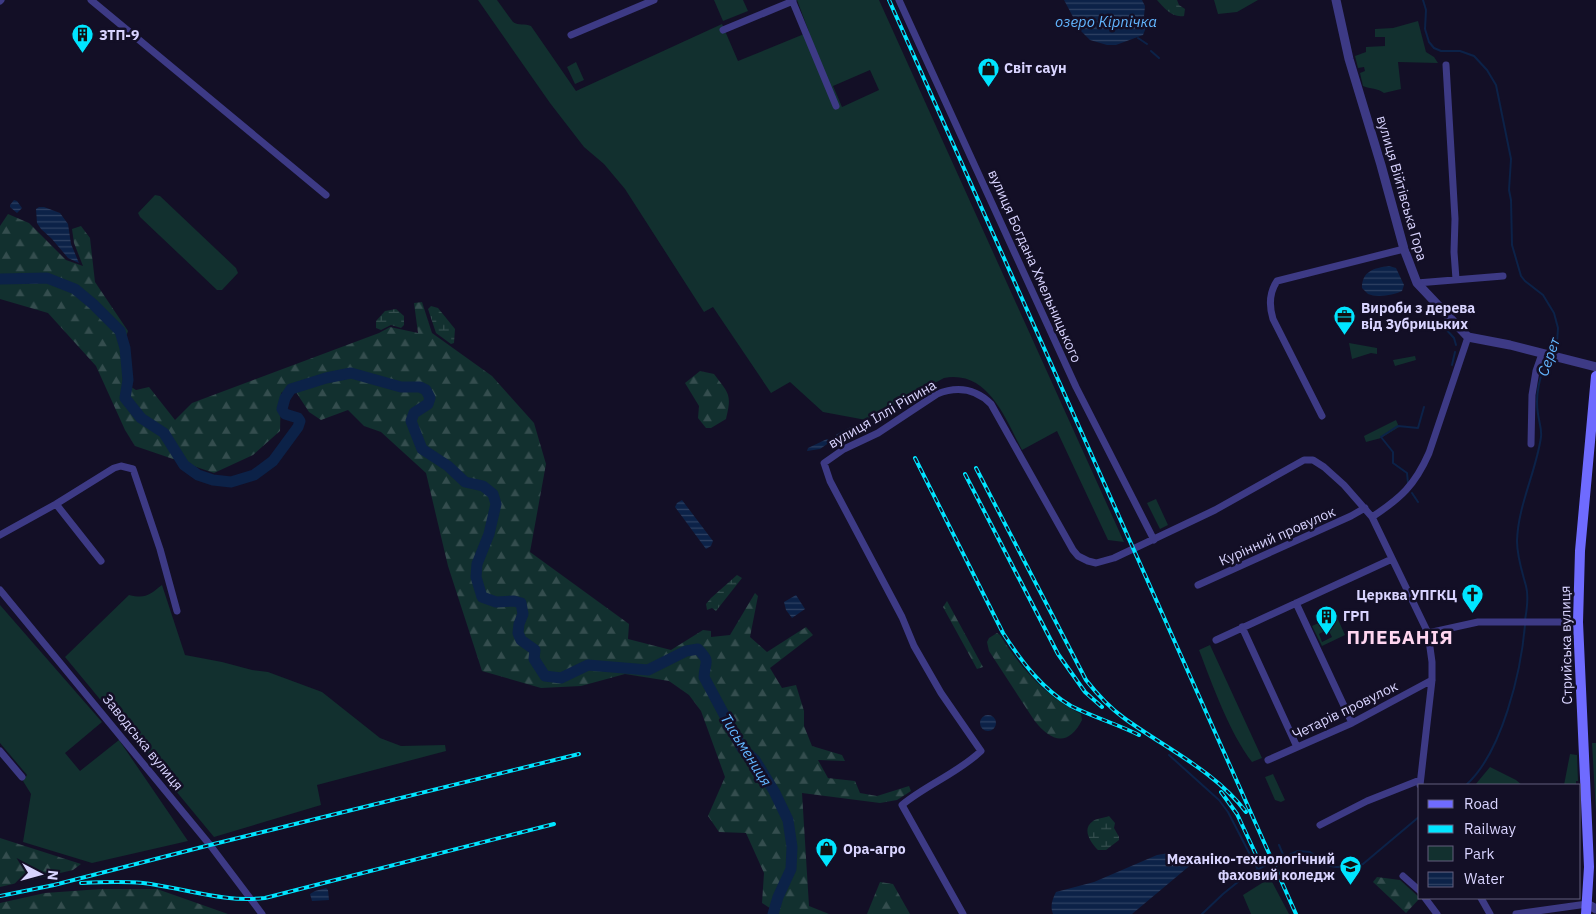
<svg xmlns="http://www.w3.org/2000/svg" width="1596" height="914" viewBox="0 0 1596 914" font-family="'IBM Plex Sans',sans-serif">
  <defs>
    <pattern id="forest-firs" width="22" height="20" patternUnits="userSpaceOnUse" patternTransform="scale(1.25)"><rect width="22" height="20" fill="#12302f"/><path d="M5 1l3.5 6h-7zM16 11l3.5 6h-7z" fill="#344d4e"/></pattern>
    <pattern id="wetland-marsh" width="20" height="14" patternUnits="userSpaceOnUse" patternTransform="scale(1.25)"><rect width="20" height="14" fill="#12302f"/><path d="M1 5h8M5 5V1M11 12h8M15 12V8" fill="none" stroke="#344d4e"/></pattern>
    <pattern id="water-rules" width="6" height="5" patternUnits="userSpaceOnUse" patternTransform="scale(1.25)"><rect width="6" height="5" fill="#0c2248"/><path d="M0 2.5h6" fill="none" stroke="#2f4163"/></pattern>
  </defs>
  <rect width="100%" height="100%" fill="#130f26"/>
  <path fill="#12302f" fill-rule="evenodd" d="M478 0H497L513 22C519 26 525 23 531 26L576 91 722 24 738 61 809 32 797 0H879L1124 542 1108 540 1057 431 1022 450C1005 418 988 370 944 378L866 420 823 412 790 382 771 393 713 307 704 312 625 189 604 164 584 147 550 103ZM870 70 879 90 842 107 833 86Z
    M714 0H743L748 11 723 21Z
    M1214 0H1258L1237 12 1218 14Z
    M1418 21 1426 52 1434 57 1438 63 1398 62 1401 89 1384 93C1378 88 1370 89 1363 86L1360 73 1365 71 1364 67 1358 68 1355 56 1366 52V47L1385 46V37H1375V29L1393 28Z
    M576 62 584 80 575 84 567 67Z
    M155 195 160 196 236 268 238 273 222 290H217L140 217 138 213Z
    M1349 343 1377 348V354L1371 353 1352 359Z
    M1415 356 1416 360 1395 366 1393 360Z
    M1396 420 1399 427 1381 438 1366 442 1364 436Z
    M1156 499 1168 525 1160 529 1147 503Z
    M162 585 185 655 222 662 252 670 268 672 322 692 380 738 401 746 445 745 446 751 317 785 321 805 214 837 65 657 129 595C146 599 149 595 162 585Z
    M0 605 102 722 65 753 80 771 119 740 188 841 92 863 23 842 31 794 23 781 27 775 0 743Z
    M1336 615 1345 635 1322 646 1312 626ZM1328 629 1332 637 1322 642 1319 634Z
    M1210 645 1262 758 1252 762C1229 732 1213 686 1199 650Z
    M1592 743H1596V813Z
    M1570 754 1577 755 1578 781H1576V785H1564Z
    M1490 767 1516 780 1522 785H1475Z
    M1273 774 1285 800 1281 802 1275 800 1265 777Z
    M1270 878 1289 914H1251L1243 895Z"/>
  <path fill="url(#forest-firs)" d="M8 214 29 223 66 260 83 266 74 243 72 229 81 226 90 238 95 282 128 331 121 350 123 382 136 390 149 387 175 420 192 403 379 333 390 327 418 333 414 303 422 302 432 333 492 376 534 423 546 464 530 552 629 624 628 639 671 650 703 630 711 631V637L730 635 755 593 758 596 750 637 767 652 806 627 813 635 770 668 782 688 796 685 804 711V726L812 746 842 755 845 761 818 760 828 778 855 781 860 793 877 796 909 786 911 791 897 800 880 803 802 793 809 906 829 914H779L762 903 764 873 746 833 719 832 708 816 725 777 701 711 689 695 669 681 625 674 581 686 541 688 482 671 448 566 426 473 381 432 364 426 348 410 321 420 309 412 292 386 281 393 280 431 253 455 214 473 135 446 125 430 96 366 48 313 0 299V226Z
    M700 371 714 374C729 394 732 394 726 419L711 428H706L698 418 699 406 685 383Z
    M947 601 983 667 977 669 943 607Z
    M997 633 1000 635C1021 668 1045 696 1081 714L1082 720C1068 748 1050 741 1034 720L989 651 987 642 989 638Z
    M0 838 81 864 73 870 0 887Z
    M1377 877 1400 880 1420 898 1406 913 1373 882Z
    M880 882 893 884 910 914H867Z
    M101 889H157L228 914H0V903L45 893Z"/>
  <path fill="url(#wetland-marsh)" d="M1157 0H1177L1179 5 1185 9 1184 16C1172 18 1164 8 1157 0Z
    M431 306 438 308 455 329 454 343 451 344 436 333 428 309Z
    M396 309 404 316V325L401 328 391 325 381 330 376 328V321L385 311Z
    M737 575 742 578 716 611 712 608 707 610 706 604 711 598Z
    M1109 816 1115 823 1114 828 1119 837V840L1106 850H1098C1091 843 1081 829 1093 821 1097 818 1104 818 1109 816Z"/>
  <path fill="url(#water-rules)" d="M1064 0H1142L1145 6 1144 16 1147 25 1143 35 1116 45H1107L1090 40 1080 30Z
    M14 200 17 201 22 208 17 213 10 207V205Z
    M39 207H44L60 213 68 224 71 244 79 263 68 258 52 239 41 229 37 223 36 209Z
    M1389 266 1396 268 1404 285 1402 291C1394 295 1377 298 1368 294L1362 288C1362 271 1374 268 1389 266Z
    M863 421 865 422 842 437H837L836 435 839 433Z
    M827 439 829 440 830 442 820 449 807 451 808 448Z
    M682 500 713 541 711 546 706 549 675 507 677 503Z
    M796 595 805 609 792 618 786 610 784 602Z
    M980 723a8 8 0 1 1 16 0a8 8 0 1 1-16 0Z
    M1170 853 1188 856 1193 861V863L1132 914H1053C1050 906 1052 900 1056 892L1094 882 1157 855Z
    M326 888 328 890 329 900 312 901 310 894 315 891Z"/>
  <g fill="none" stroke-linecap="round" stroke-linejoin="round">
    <path stroke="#0c2248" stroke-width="2" d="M1423 0 1426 10 1425 29 1429 42 1434 48 1441 51H1460L1474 56 1487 70 1496 85 1511 159 1509 190 1511 200 1512 245 1521 276 1525 281 1543 295 1554 313 1558 328 1557 343 1553 353
      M1138 38 1147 44
      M1151 51 1159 58
      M1413 320 1417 324 1444 327 1454 338 1456 345
      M1452 365 1455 352
      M1408 483 1407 473 1393 463V452L1381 437 1398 426 1418 428 1424 407
      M1412 493 1418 502
      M1525 620C1527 609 1529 597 1526 586 1522 571 1517 557 1517 541 1518 505 1536 472 1541 437 1542 429 1539 422 1538 414 1535 396 1539 375 1549 359
      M1169 755 1219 800 1228 812 1257 868
      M1466 785C1502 753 1521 672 1525 625
      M1279 845 1284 857
      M1202 914 1223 894 1244 877 1266 865 1298 851 1310 852 1330 866 1336 867H1348L1363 864 1420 816"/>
    <path stroke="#0c2248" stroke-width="11" d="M0 279 47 278 75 289 93 304 120 331 125 348 128 380 125 398 141 418 164 433 184 465 198 475 213 480 231 482 254 475 273 461 298 427 300 421 298 418 285 414 282 409 285 398 291 389 326 378 351 373 401 387H420L426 390 430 398 428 404 414 413 411 421 422 449 448 466 465 482 483 486 493 494 496 504 489 534 477 564 476 577 482 597 496 602 514 601 521 603 523 614 519 624 518 633 521 640 535 650 534 659 545 676 561 678 588 665 648 670 686 651 698 649C711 663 705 660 704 677L742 748 755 760 774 791 788 820 792 847 791 869 778 897 773 914"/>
    <path stroke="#3d3a85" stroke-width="7" d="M91 0 326 195
      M792 0 836 106
      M899 0 1076 387 1154 540
      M0 1 1 0
      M723 30 793 1
      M571 35 654 0
      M1446 65 1455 219 1454 252 1456 279
      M1417 283 1503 276
      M1322 416 1273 319C1269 306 1269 293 1277 281L1404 249
      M1531 444 1532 395 1536 371 1542 354
      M56 504 101 561
      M1372 517C1401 498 1415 485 1429 453L1468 337
      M0 535 56 504 114 468 121 466 133 469 160 549 177 611
      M1198 585 1351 516 1365 508
      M0 590 210 845 262 914
      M1296 603 1352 723
      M1242 627 1297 747
      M1428 633 1478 622H1578
      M1216 640 1392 559
      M0 751 22 777
      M1268 760 1352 723 1432 680
      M1320 825 1367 801 1420 780
      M1403 876 1420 891
      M1425 898 1437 914
      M1481 898 1490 914
      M963 914 902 805C926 785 958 773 981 751L941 693 914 646 902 617 830 481 824 463 844 449 878 433 937 394C957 386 975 388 991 404L1073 550 1078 556 1088 561 1096 563 1114 558 1215 510 1304 460H1313L1324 467 1344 485 1372 517 1428 633 1432 662V680L1420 785
      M1516 914 1587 904"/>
    <path stroke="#3d3a85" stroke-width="9" d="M1336 0 1349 59 1381 165 1404 249 1417 283 1468 337 1510 345 1596 367
      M1587 904 1596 909"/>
    <path stroke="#6f6bff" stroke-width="10" d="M1586 914 1589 867 1578 622 1580 551 1596 376"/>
    <defs>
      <path id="rail" d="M889 0 1296 914
        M915 458 1003 633C1021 661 1042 689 1071 706 1093 717 1117 724 1139 735
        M976 468 1086 680C1097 694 1110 708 1124 718 1165 748 1215 771 1246 812
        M965 474 1058 654 1085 692 1102 707
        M1221 792 1237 814 1259 861
        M81 883C102 882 122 881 143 883 184 888 224 903 265 898L554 824
        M0 896 54 885 210 845 579 754"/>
    </defs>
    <use href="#rail" stroke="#00e5ff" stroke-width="4"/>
    <use href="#rail" stroke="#130f26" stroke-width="2" stroke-dasharray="5.5" stroke-linecap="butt"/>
  </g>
  <defs>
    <symbol id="building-pin" viewBox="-11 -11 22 30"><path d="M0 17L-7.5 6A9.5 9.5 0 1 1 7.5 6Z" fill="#00e5ff" stroke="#130f26"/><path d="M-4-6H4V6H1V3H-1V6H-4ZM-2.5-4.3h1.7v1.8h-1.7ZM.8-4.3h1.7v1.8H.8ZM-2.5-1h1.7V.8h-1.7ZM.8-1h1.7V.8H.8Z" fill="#111"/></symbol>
    <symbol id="shop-pin" viewBox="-11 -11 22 30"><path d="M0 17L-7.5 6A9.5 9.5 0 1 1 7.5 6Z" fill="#00e5ff" stroke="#130f26"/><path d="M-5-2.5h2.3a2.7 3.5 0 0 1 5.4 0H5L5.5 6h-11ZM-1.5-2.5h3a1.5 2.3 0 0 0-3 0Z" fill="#111"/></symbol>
    <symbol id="office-pin" viewBox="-11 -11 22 30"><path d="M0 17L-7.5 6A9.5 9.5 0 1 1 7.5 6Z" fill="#00e5ff" stroke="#130f26"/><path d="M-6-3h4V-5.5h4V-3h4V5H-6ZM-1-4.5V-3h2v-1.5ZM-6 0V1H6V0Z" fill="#111"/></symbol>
    <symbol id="church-pin" viewBox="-11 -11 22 30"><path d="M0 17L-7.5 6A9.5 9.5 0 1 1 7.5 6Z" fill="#00e5ff" stroke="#130f26"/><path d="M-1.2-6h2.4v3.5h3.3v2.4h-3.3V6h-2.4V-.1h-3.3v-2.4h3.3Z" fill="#111"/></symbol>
    <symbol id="university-pin" viewBox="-11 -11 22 30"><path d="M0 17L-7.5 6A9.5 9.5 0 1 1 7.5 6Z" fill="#00e5ff" stroke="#130f26"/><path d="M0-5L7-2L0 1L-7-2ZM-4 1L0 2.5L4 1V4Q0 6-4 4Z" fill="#111"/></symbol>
  </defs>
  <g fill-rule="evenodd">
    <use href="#building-pin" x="70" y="22" width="25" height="34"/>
    <use href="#shop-pin" x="976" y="56" width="25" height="34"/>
    <use href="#office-pin" x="1332" y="304" width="25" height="34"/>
    <use href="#church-pin" x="1460" y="582" width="25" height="34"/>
    <use href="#building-pin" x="1314" y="604" width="25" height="34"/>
    <use href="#shop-pin" x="814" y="836" width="25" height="34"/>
    <use href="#university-pin" x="1338" y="854" width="25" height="34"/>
  </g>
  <g text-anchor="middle" stroke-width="5" stroke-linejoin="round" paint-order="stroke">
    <g font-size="14" font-weight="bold" fill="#d9d4ff" stroke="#130f26" text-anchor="start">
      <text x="99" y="40">ЗТП-9</text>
      <text x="1004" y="73">Світ саун</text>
      <text x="1361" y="313">Вироби з дерева<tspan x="1361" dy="16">від Зубрицьких</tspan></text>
      <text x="1457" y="600" text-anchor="end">Церква УПГКЦ</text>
      <text x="1343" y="621">ГРП</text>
      <text x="843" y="854">Ора-агро</text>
      <text x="1335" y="864" text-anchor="end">Механіко-технологічний<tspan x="1335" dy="16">фаховий коледж</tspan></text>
    </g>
    <g font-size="14" fill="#d9d4ff" stroke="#130f26">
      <text transform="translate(1402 188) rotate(74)" y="5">вулиця Війтівська Гора</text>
      <text transform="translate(1035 266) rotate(66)" y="5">вулиця Богдана Хмельницького</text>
      <text transform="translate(882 414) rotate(-30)" y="5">вулиця Іллі Ріпина</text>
      <text transform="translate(1277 536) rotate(-24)" y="5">Курінний провулок</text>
      <text transform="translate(1566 645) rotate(-91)" y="5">Стрийська вулиця</text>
      <text transform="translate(1345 710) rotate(-26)" y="5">Четарів провулок</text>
      <text transform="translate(143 742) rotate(51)" y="5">Заводська вулиця</text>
    </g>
    <g font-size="15" font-style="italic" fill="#62b6ff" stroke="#130f26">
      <text x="1106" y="27">озеро Кірпічка</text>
      <text transform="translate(1549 357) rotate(-71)" y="5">Серет</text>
      <text transform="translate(746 750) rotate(58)" y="5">Тисьмениця</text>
    </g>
    <g font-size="19" font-weight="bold" letter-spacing="1" fill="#ffd6f0" stroke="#130f26">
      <text x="1400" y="644">ПЛЕБАНІЯ</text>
    </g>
  </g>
  <rect x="1418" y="784" width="162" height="115" fill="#130f26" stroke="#625e7d"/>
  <rect x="1428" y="800" width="25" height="8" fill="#6f6bff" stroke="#625e7d"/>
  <text x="1464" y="809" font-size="15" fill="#d9d4ff">Road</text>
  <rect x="1428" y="825" width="25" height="8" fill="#00e5ff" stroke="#625e7d"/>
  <text x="1464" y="834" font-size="15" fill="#d9d4ff">Railway</text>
  <rect x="1428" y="846" width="25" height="15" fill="#12302f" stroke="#625e7d"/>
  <text x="1464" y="859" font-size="15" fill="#d9d4ff">Park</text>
  <rect x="1428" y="872" width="25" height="15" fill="url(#water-rules)" stroke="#625e7d"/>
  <text x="1464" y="884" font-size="15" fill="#d9d4ff">Water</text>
  <g transform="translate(40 874) rotate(96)" stroke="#130f26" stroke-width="4" paint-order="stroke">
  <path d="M0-4L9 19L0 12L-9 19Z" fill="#d9d4ff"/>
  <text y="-8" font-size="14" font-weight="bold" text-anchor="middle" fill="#d9d4ff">N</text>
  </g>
</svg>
